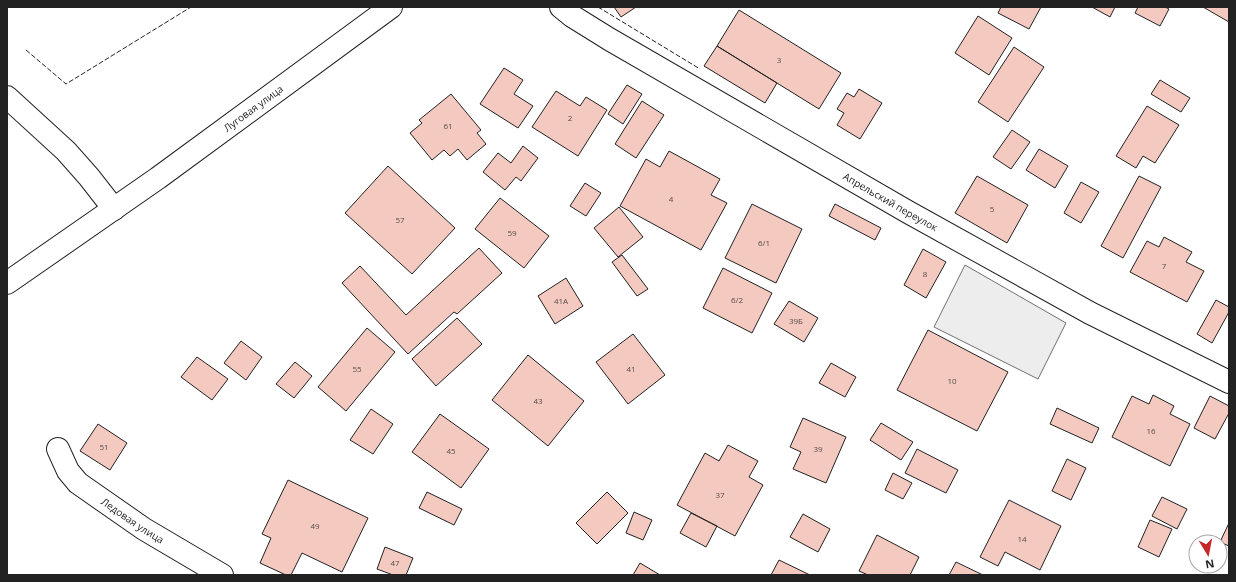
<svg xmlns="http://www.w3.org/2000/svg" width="1236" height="582" viewBox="0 0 1236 582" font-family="'Open Sans',sans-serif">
  <rect width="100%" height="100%" fill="#fff"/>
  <path fill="#ededed" stroke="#6f6f6f" d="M965 265 1066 323 1038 379 934 327Z"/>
  <path fill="#f3c9c0" stroke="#222" d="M614 7H636L621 17Z
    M1001 7H1041L1029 29 998 13Z
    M1092 7H1115L1110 17Z
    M1138 7H1165L1169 9 1160 26 1135 13Z
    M1203 7H1229V22Z
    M739 10 841 73 819 109 717 46Z
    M978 16 1012 38 989 75 955 53Z
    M717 46 777 83 765 103 704 66Z
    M1014 47 1044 67 1008 122 978 102Z
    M504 68 523 80 514 94 533 106 518 128 480 104Z
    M1160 80 1190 98 1181 112 1151 94Z
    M627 85 642 94 623 124 608 114Z
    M859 89 882 103 860 139 837 125 844 113 837 109 847 93 854 97Z
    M556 91 580 106 586 97 607 110 578 156 532 127Z
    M451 94 481 130 477 133 486 144 467 160 458 149 450 156 444 150 432 160 410 133 422 123 419 120Z
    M642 101 664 115 636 158 615 144Z
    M1147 106 1179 125 1155 163 1143 156 1136 168 1116 156Z
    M1012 130 1030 142 1011 169 993 157Z
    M523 146 538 158 521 181 516 177 505 190 483 172 498 153 511 163Z
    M1039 149 1068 166 1055 188 1026 170Z
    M669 151 720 179 711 195 727 203 701 250 620 206 646 159 660 167Z
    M388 166 455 228 412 274 345 213Z
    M977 176 1028 205 1007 243 955 213Z
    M1139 176 1161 187 1123 258 1101 246Z
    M1081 182 1099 192 1081 223 1064 213Z
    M585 183 601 193 586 216 570 206Z
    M500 198 549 236 524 268 475 229Z
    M752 204 802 229 776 283 725 258Z
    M835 204 881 228 875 240 829 216Z
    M619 207 643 237 618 257 594 228Z
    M1164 237 1192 252 1186 262 1204 271 1187 302 1130 272 1147 241 1159 247Z
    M479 248 502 273 457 314 454 312 408 354 342 283 360 266 406 315Z
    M923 249 946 262 926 298 904 285Z
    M622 255 648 289 637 296 612 262Z
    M723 268 772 293 752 333 703 308Z
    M566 278 583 306 555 324 538 296Z
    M1216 300 1229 307V312L1212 343 1197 334Z
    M789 301 818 318 804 342 774 324Z
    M457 318 482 344 436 386 412 359Z
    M367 328 395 352 346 411 318 387Z
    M928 330 1008 372 977 431 897 390Z
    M633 334 665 375 628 404 596 362Z
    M241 341 262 357 246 380 224 363Z
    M528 355 584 401 548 446 492 400Z
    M197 357 228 379 212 400 181 377Z
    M295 362 312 376 294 398 276 384Z
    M831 363 856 377 845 397 819 383Z
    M1153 395 1174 406 1170 414 1190 424 1170 466 1112 437 1132 396 1149 404Z
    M1210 396 1229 406V413L1215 439 1194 428Z
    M1057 408 1099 428 1092 443 1050 424Z
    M371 409 393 424 373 454 350 440Z
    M440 414 489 449 461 488 412 452Z
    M803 418 846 437 826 483 793 469 801 452 790 447Z
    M881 423 913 442 901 460 870 440Z
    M98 424 127 443 110 470 80 451Z
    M728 445 758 461 749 477 763 485 735 536 677 505 705 453 719 461Z
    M917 449 958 470 946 493 905 473Z
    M1067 459 1086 468 1071 500 1052 491Z
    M893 473 912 483 903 499 885 490Z
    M288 480 368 518 342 572 302 553 291 575H286L260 563 271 538 262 534Z
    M427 492 462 509 454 525 419 508Z
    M607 492 628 513 597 544 576 523Z
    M1162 497 1187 509 1177 529 1152 516Z
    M1009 500 1061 526 1040 570 1005 552 998 566 980 557Z
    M634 512 652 520 643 540 626 533Z
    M691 513 717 526 706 547 680 533Z
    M803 514 830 529 818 552 790 537Z
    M1150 520 1172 529 1159 557 1138 547Z
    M1229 523V546L1220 542Z
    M877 535 919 557 910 575H868L859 571Z
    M385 547 413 558 406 575H393L377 569Z
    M779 560 810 575H771Z
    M956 562 983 575H949Z
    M640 563 660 575H633Z"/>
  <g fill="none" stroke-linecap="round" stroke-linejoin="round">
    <defs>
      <g id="minor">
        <path id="s1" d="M561 7 572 16 609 39 908 212 1090 313 1229 382"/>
        <path id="s2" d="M58 449 68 471 78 483 144 529 222 575"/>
      </g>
      <path id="tertiary" d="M7 97 66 151 89 177 114 209"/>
      <g id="primary">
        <path id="s3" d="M7 283 158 178 391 7"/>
      </g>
    </defs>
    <use href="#minor" stroke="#222" stroke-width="24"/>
    <use href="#tertiary" stroke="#222" stroke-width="24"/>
    <use href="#primary" stroke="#222" stroke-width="24"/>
    <use href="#minor" stroke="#fff" stroke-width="22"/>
    <use href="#tertiary" stroke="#fff" stroke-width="22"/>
    <use href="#primary" stroke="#fff" stroke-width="22"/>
    <path stroke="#222" stroke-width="1" stroke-dasharray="5 2" stroke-linecap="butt" d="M598 7 700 69
      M26 50 66 84 191 7"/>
  </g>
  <g text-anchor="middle" stroke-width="3" stroke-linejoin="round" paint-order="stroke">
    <g font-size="8" fill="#564c4a">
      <text x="779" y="63">3</text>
      <text x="570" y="121">2</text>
      <text x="448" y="129">61</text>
      <text x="671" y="202">4</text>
      <text x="992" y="212">5</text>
      <text x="400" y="223">57</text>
      <text x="512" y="236">59</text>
      <text x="764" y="246">6/1</text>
      <text x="1164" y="269">7</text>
      <text x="925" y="277">8</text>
      <text x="737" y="303">6/2</text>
      <text x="561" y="304">41А</text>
      <text x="796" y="324">39Б</text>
      <text x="357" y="372">55</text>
      <text x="631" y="372">41</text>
      <text x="952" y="384">10</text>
      <text x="538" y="404">43</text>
      <text x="1151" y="434">16</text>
      <text x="104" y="450">51</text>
      <text x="818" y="452">39</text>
      <text x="451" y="454">45</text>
      <text x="720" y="498">37</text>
      <text x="315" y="529">49</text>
      <text x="1022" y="542">14</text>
      <text x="395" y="566">47</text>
    </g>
    <g font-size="10" fill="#222" stroke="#fff">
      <text dy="4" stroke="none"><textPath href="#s3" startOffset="302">Луговая улица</textPath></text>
      <text dy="4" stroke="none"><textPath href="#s1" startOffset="383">Апрельский переулок</textPath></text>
      <text dy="4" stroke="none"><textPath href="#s2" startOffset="106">Ледовая улица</textPath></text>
    </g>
  </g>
  <rect width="1236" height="582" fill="none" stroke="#222222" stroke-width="16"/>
  <g transform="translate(1208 554) rotate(170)"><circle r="19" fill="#ffffff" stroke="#a7a7a7"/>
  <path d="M0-3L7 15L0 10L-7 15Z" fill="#c62828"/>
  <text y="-6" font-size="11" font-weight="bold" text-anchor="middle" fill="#222222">N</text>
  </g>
</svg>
